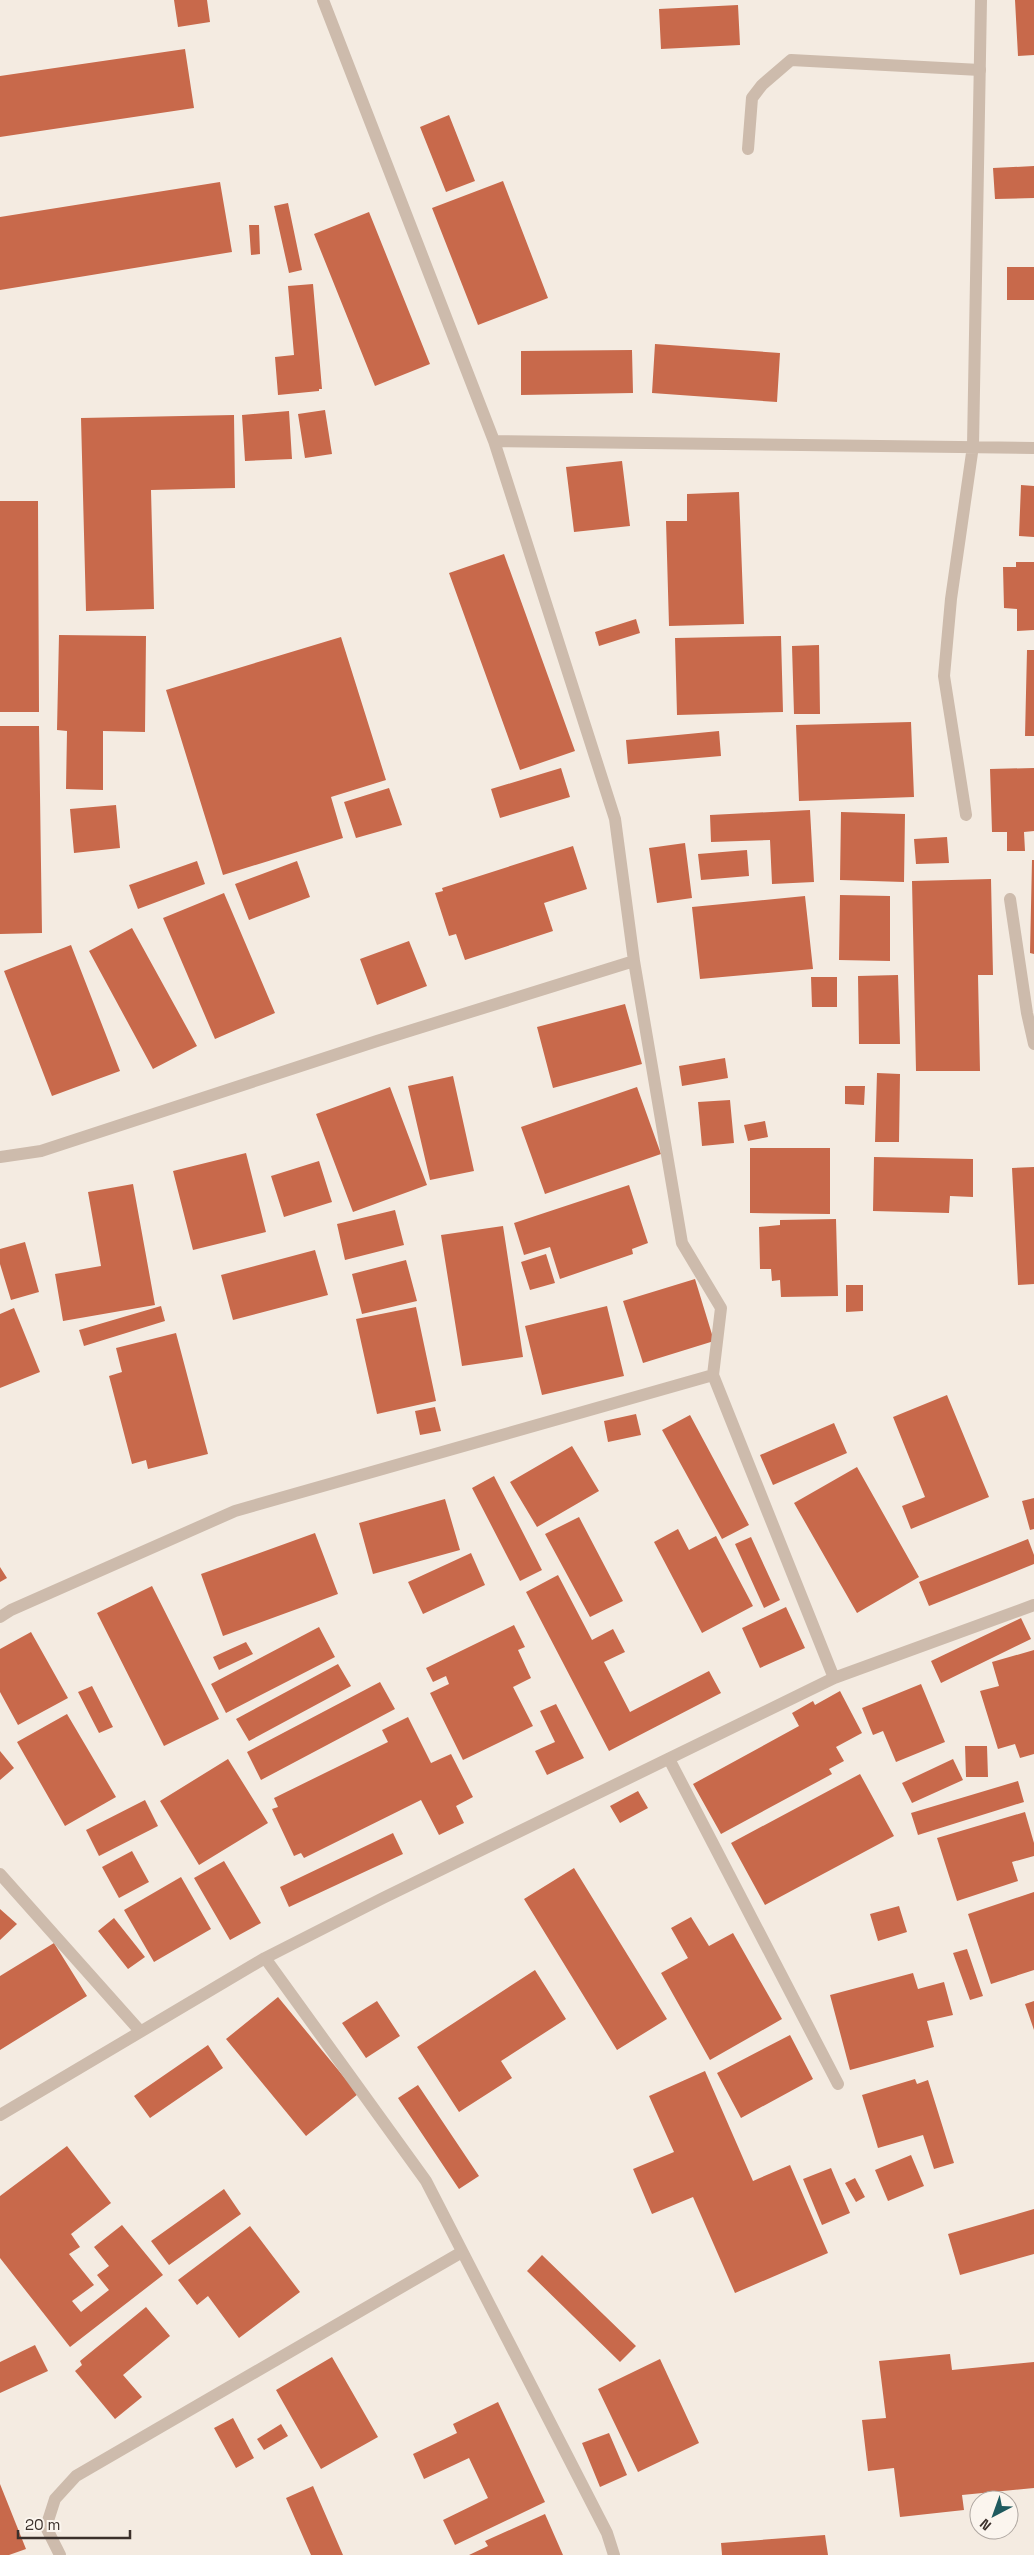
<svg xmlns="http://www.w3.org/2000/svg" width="1034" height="2555" viewBox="0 0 1034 2555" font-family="'Space Grotesk',sans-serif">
  <rect width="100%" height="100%" fill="#f4ebe1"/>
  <path fill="#c8694b" d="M174 0H207L210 22 178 27Z
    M1015 0H1034V55L1018 56Z
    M738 5 740 45 661 49 659 9Z
    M185 49 194 108 0 137V76Z
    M449 115 475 181 446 192 420 127Z
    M1034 166V198L995 199 993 168Z
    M503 181 548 298 478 325 432 208Z
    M220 182 232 252 0 290V217Z
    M288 203 302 270 289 273 274 206Z
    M369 212 430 364 375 386 314 234Z
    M249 225H259L260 254 251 255Z
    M1007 267H1034V300H1007Z
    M313 284 322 389H319V391L278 395 275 357 294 355 288 286Z
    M655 344 780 353 777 402 652 393Z
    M632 350 633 393 521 395V351Z
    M325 410 332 454 305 458 298 414Z
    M289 411 292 459 245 461 242 415Z
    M234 415 235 488 151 490 154 609 86 611 81 418Z
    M622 461 630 526 574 532 566 467Z
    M1021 485 1034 486V537L1019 536Z
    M739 492 744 624 669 626 666 521H687V494Z
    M0 501H38L39 712H0Z
    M504 554 575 751 520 770 449 573Z
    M1016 562H1034V630L1017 631V609L1004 608 1003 567H1016Z
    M636 619 640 633 599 646 595 632Z
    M59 635 146 636 145 732 103 731V790L66 789 67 731 57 730Z
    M781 636 783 712 677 715 675 638Z
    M341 637 386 780 331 797 343 838 223 875 166 690Z
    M819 645 820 714H794L792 646Z
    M1027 650H1034V736H1025Z
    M911 722 914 797 799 801 796 725Z
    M0 726H39L42 933 0 934Z
    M719 731 721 756 628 764 626 740Z
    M561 768 570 797 500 818 491 789Z
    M1034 768V831L1024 832 1025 851H1007V832H992L990 769Z
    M389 788 402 825 356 838 344 802Z
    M116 805 120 848 74 853 70 809Z
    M810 810 814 882 772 884 770 840 711 842 710 815Z
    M841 812 905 814 904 882 840 880Z
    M947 837 949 863 916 864 914 839Z
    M685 843 692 898 657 903 649 848Z
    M573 846 587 889 544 903 553 931 465 960 456 934 449 936 435 893 443 891 442 888Z
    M747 850 749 876 701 880 698 854Z
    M1032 860H1034V954L1030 953Z
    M197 861 205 884 138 909 129 885Z
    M297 861 310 897 249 920 235 884Z
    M991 879 993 975H978L980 1071H916L912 881Z
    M224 893 275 1013 215 1039 163 918Z
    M840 895 890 896V961L839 960Z
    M805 896 813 969 700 979 692 907Z
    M132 928 197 1046 153 1069 89 951Z
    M409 941 427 986 377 1005 360 959Z
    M71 945 120 1071 52 1096 4 971Z
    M898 975 900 1044H859L858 976Z
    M811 977H837V1007H812Z
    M625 1004 642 1064 553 1088 537 1027Z
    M725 1058 728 1078 682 1086 679 1066Z
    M877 1073 900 1074 899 1142H875Z
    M453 1076 474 1171 430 1180 408 1086Z
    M845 1086H865L864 1105 845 1104Z
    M390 1087 427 1185 353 1212 316 1114Z
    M637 1087 661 1154 545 1194 521 1127Z
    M730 1100 734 1143 702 1146 698 1102Z
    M765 1121 768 1137 748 1141 744 1125Z
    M750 1148H830V1214L750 1213Z
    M246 1153 266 1232 193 1250 173 1171Z
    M874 1157 973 1159V1197L950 1196 949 1213 873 1211Z
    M319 1161 332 1202 284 1217 271 1176Z
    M1034 1167V1284L1018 1285 1012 1168Z
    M133 1184 155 1305 63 1321 55 1274 101 1266 88 1192Z
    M629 1185 648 1243 632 1249 633 1254 560 1279 550 1247 524 1255 514 1223Z
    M395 1210 404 1245 345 1260 337 1224Z
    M836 1219 838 1296 781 1297 780 1280 772 1281 771 1269H760L759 1227 780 1225V1220Z
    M503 1226 523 1357 462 1366 441 1235Z
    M25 1242 39 1292 11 1300 0 1264V1249Z
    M315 1250 328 1295 233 1320 221 1275Z
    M546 1254 555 1283 530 1290 521 1262Z
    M406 1260 417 1301 362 1314 352 1274Z
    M695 1279 714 1341 643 1363 623 1301Z
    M846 1285H863V1311L846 1312Z
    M161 1306 165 1321 84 1346 79 1330Z
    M607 1306 624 1376 542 1395 525 1326Z
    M416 1307 436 1401 377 1414 356 1319Z
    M14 1308 40 1372 0 1388V1314Z
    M176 1333 208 1454 148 1469 146 1460 132 1464 109 1376 122 1372 116 1348Z
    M947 1395 989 1497 911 1529 902 1506 925 1497 893 1417Z
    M435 1407 441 1431 420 1435 415 1411Z
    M636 1414 641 1435 608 1442 604 1421Z
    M690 1415 749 1525 722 1539 662 1430Z
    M834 1423 847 1453 773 1485 760 1455Z
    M572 1446 599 1491 537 1527 510 1482Z
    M857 1467 919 1577 857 1613 794 1503Z
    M494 1476 542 1570 520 1581 472 1488Z
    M1034 1498V1529L1030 1530 1022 1501Z
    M445 1499 460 1550 373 1574 359 1523Z
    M579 1517 623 1601 590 1617 545 1534Z
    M678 1529 689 1550 716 1536 753 1606 702 1633 654 1542Z
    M315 1533 338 1594 223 1636 201 1574Z
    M751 1537 780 1600 764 1608 735 1544Z
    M1028 1539 1034 1555V1564L929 1606 919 1582Z
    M471 1553 485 1585 423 1614 408 1582Z
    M0 1567 7 1578 0 1582Z
    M558 1575 592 1640 613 1629 625 1652 604 1662 630 1712 709 1671 721 1693 609 1751 526 1592Z
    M152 1586 219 1719 164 1746 97 1613Z
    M786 1607 805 1648 760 1668 742 1628Z
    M1021 1618 1031 1639 941 1683 931 1661Z
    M514 1625 525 1647 518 1650 531 1678 513 1687 533 1726 463 1760 430 1693 449 1684 446 1676 433 1682 426 1668Z
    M319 1627 335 1657 226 1713 211 1684Z
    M31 1632 68 1698 18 1725 0 1692V1649Z
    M246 1642 253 1654 219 1670 213 1657Z
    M1034 1650V1754L1020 1758 1015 1744 998 1749 980 1691 999 1686 992 1662Z
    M338 1664 351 1686 249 1741 236 1719Z
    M380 1682 395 1709 261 1780 247 1752Z
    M921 1684 945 1742 896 1762 883 1731 873 1735 862 1708Z
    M92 1686 113 1727 99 1733 78 1692Z
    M840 1691 862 1733 836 1747 844 1761 829 1769 832 1774 721 1834 693 1784 799 1726 792 1713 813 1701 815 1705Z
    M556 1704 584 1758 547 1775 535 1751 555 1742 540 1711Z
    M67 1714 116 1797 65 1826 17 1742Z
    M408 1717 431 1763 451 1754 473 1797 456 1806 464 1823 439 1835 421 1800 304 1858 301 1853 294 1856 272 1809 278 1807 274 1798 388 1742 382 1730Z
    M965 1746H987L988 1777H966Z
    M0 1751 14 1768 0 1780Z
    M228 1759 268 1823 199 1865 160 1801Z
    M953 1759 963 1780 912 1803 902 1783Z
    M860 1774 894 1836 765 1905 731 1843Z
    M1018 1781 1024 1802 918 1835 911 1813Z
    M638 1791 648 1808 620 1823 610 1806Z
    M145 1800 158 1826 99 1856 86 1830Z
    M1025 1812 1034 1843V1856L1012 1862 1018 1881 957 1901 937 1838Z
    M393 1833 403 1854 289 1907 280 1887Z
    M132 1851 149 1882 119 1898 102 1867Z
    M224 1861 261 1923 230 1940 194 1878Z
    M574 1868 667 2019 617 2050 524 1899Z
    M181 1877 211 1929 154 1962 124 1910Z
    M1034 1892V1970L991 1984 968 1914Z
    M899 1906 907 1932 878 1941 870 1914Z
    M0 1909 17 1924 0 1940Z
    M691 1917 709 1946 733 1933 782 2019 710 2060 661 1973 688 1958 671 1928Z
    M114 1918 145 1957 128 1969 98 1931Z
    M54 1943 87 1996 0 2050V1976Z
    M967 1949 983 1996 970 2000 953 1953Z
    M535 1970 566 2019 501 2061 512 2078 459 2112 417 2047Z
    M913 1973 918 1989 944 1982 953 2015 927 2021 934 2047 850 2070 830 1995Z
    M278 1997 358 2094 306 2136 226 2039Z
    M377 2001 400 2036 366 2058 342 2023Z
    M1034 2001V2030L1025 2004Z
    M790 2035 813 2079 741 2118 717 2073Z
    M208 2045 223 2068 150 2118 134 2096Z
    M705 2071 753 2181 790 2165 828 2253 735 2293 693 2197 652 2214 633 2169 674 2152 649 2096Z
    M915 2079 917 2084 928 2080 954 2163 934 2169 923 2135 878 2148 862 2095Z
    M418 2085 479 2176 459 2189 398 2098Z
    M67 2146 111 2203 71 2234 80 2247 69 2254 94 2285 72 2301 81 2312 109 2290 97 2275 109 2266 94 2247 122 2225 163 2275 70 2347 0 2258V2196Z
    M911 2155 924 2186 888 2201 875 2170Z
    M831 2168 850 2213 822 2225 803 2179Z
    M855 2178 865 2197 856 2202 845 2183Z
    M224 2189 241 2214 169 2265 151 2241Z
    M1034 2209V2254L960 2275 948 2234Z
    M250 2226 300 2292 239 2338 208 2296 197 2305 178 2280Z
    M542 2255 636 2346 620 2362 527 2271Z
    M146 2307 170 2336 123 2375 142 2397 115 2419 75 2371 82 2365 80 2361Z
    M35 2345 48 2371 0 2393V2362Z
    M950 2354 952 2370 1034 2362V2488L962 2495 964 2510 900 2517 894 2468 868 2471 862 2420 886 2418 879 2361Z
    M332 2357 378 2437 321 2469 276 2390Z
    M660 2359 699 2443 638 2472 598 2389Z
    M498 2402 545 2502 455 2545 443 2520 488 2498 469 2458 424 2479 413 2454 457 2433 453 2424Z
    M233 2418 254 2458 236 2468 214 2428Z
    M281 2424 288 2436 264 2450 257 2439Z
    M609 2433 627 2475 600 2487 582 2443Z
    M0 2484 26 2549 9 2555H0Z
    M313 2486 343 2555H311L286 2498Z
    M545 2514 563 2555H469L488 2546 485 2541Z
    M825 2535 828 2555H722L721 2543Z"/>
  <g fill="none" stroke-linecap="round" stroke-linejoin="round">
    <path stroke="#cdbbac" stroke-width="12" d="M748 149 752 98 762 85 791 60 980 70
      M1010 899 1027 1013 1034 1044
      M669 1759 838 2084"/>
    <path stroke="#cdbbac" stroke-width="12" d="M323 0 494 441 615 819 634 961 682 1243 721 1308 713 1375 834 1678
      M494 441 1034 448
      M966 815 944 676 951 599 973 446 981 0
      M0 1157 41 1151 377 1041 634 961
      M0 1617 11 1610 235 1511 713 1375
      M0 1874 140 2031
      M265 1958 426 2181 607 2533 614 2555
      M0 2115 265 1958 383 1898 834 1678 1034 1605
      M60 2555 46 2527 55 2499 76 2476 462 2252"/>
  </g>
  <g transform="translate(994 2515) rotate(221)"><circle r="24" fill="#fbf5ee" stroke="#aea6a0"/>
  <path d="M0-4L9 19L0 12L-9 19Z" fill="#1f5a5e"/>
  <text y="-8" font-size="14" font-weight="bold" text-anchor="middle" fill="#3b302b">N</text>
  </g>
  <path d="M18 2530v8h112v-8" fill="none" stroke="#3b302b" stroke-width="2.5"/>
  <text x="25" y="2530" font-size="15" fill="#3b302b" stroke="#fbf5ee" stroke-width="4" paint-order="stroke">20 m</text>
</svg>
